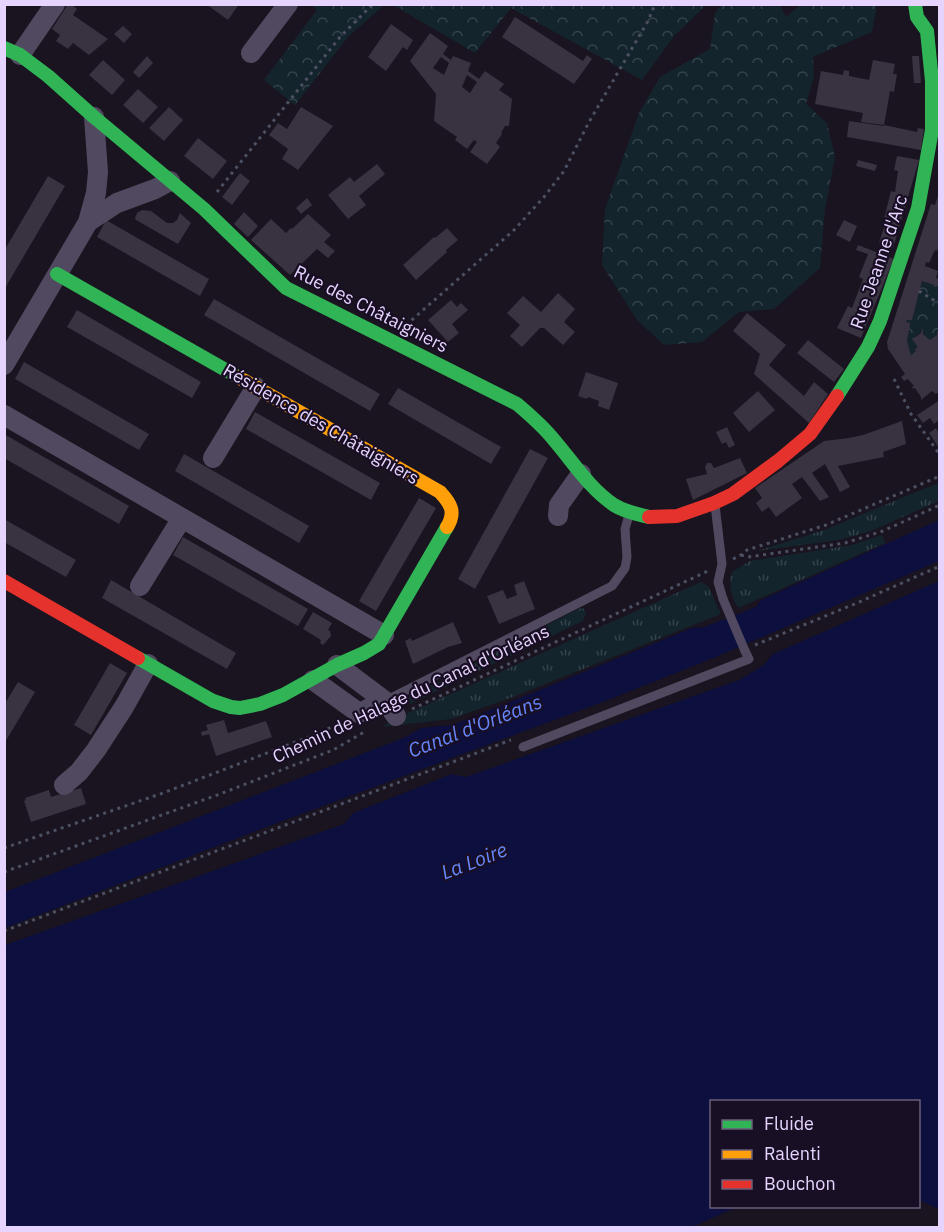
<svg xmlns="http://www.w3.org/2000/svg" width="944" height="1232" viewBox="0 0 944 1232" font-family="'IBM Plex Sans',sans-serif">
  <defs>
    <pattern id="grass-tufts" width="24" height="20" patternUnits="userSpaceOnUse" patternTransform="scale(1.5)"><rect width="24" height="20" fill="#13242c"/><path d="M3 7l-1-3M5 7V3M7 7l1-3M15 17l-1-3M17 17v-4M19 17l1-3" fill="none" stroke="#35434c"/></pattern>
    <pattern id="forest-crowns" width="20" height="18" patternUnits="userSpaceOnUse" patternTransform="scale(1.5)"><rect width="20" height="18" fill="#13242c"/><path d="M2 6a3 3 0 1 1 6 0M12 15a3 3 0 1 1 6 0" fill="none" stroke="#35434c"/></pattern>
  </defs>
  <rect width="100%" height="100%" fill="#19141f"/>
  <path fill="url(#grass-tufts)" d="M939 483V501L871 531 839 540 757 551 824 530 916 492Z
    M882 535 885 543 738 608C731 594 728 587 732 572L750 561 852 545Z
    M701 582 708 586 721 614 513 697 451 719 382 727 397 718Z
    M583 608 586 613 583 621 410 704 407 698 578 609Z"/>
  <path fill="url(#forest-crowns)" d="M311 5H384L348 37 295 105 264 80 317 10Z
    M393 5H706L675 35 642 80 511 8 475 53Z
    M721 5H780L786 17 800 5H877L872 32 813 57 814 76 806 104 827 123 835 157 825 209 820 268 774 309 739 312 702 342 664 345 637 320 602 265 605 209 639 113 660 77 710 49 715 13Z
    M922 281 934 285V286H939V332H937V335L930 340 927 339 922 331 914 338H912L918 347 916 351 911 355 907 341 910 325 909 323 906 322Z"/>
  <path fill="#0d0f3e" d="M939 520V561L716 657 603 702 261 829 5 928V892L406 737 421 728 453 725 692 628 704 627 756 607 761 600Z
    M939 581V1209L919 1200 918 1102H712V1206L737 1207 692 1227H5V945L344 824 353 813 452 774 466 777 739 680 764 665 773 654Z"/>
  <path fill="#393241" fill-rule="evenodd" d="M68 4H71L77 9 73 15 108 39 89 55 73 43 68 49 56 41 60 35 52 29Z
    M206 4H239L228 20Z
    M515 17 583 61 587 55 592 59 574 84 502 37Z
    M391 24 413 40 407 50 403 47 386 71 368 57Z
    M123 26 132 34 124 43 114 34Z
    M430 33 448 46 443 54 451 60 453 56 471 63 468 71 479 79 485 71 504 84 499 90 512 99 509 126H505L501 133 502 134 496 143 500 147 487 164 470 152 477 142 474 140 467 149 455 140 457 137 434 121 436 94 410 61ZM441 57 449 63 444 75 433 68ZM467 75 477 82 470 93 462 87Z
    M147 56 153 63 139 78 133 72Z
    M912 56H919L921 83H914Z
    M103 60 125 80 112 95 89 75Z
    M873 60 895 64 893 74H897L894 92 890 91 884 125 861 122 863 113 815 104 821 71 843 75 844 70 849 71V76L869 80Z
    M138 89 158 107 143 123 123 105Z
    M169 107 183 120 164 141 149 128Z
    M301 107 333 126 298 170 282 159 288 149 269 135 278 123 287 129Z
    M849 121 884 126V125L917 132 918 128 924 129 921 150 847 137Z
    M198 138 227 161 213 179 184 156Z
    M897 156 919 160 893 248 890 247 891 244 884 240 882 244 879 243 887 218 884 217 885 215 891 191 895 192 898 171 894 170Z
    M858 160 877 165 875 171 856 166Z
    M377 164 385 174 359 196 366 205 348 219 328 195 350 177 354 182Z
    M240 173 250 181 232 205 222 197Z
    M48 176 65 186 4 290V251Z
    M939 193V245L937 251 935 250 929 263 926 262 925 266 938 271 936 278 939 279V286L934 287V285L922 281 912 320H907L906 322 910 323V325L907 341 911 355 916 351 915 349 918 347 912 339V338H914L921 333 923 328V334L930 340 937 335V332L939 331V392L936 394 932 391 921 400V397L915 388 913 389 912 387 914 386 908 379 904 381 901 377 905 374 888 349 887 342 931 204 935 205Z
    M307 198 312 205 301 214 296 208Z
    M142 210 151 211 167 223H173L177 220 180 213 191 223 178 244 136 220 135 218 137 213Z
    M244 212 258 226 248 237 234 224Z
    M308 214 331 235 324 242 335 251 328 258 317 249 290 275 251 240 271 219 286 233 291 228 292 229Z
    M106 220 209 279 200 296 97 237Z
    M844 220 857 226 850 242 836 235Z
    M447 228 458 240 446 250 447 252 416 280 403 265 434 237 435 238Z
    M858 245 894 259 861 338 837 328 848 306 852 308 863 279 859 277 868 254 856 250Z
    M558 293 575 309 564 322 575 332 563 345 544 328H540L522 347 510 336 520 325 507 313 523 296 541 312Z
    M214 299 380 394 370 411 204 315Z
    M451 300 457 307 461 303 468 310 452 324 459 333 448 342 428 320Z
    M77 310 201 382 192 398 67 327Z
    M747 313 786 345 769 365 804 396 814 382 828 394 809 423 754 374 760 354 733 331Z
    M808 340 844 369 834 382 797 353Z
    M24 362 149 434 139 450 15 379Z
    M586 372 618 383 609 410 598 406 599 401 588 397 587 399 578 396Z
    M398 388 501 447 491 464 388 404Z
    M758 391 775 410 749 432 733 413Z
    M939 399V420L934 424 930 418 923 423 917 415 937 402Z
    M255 412 380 483 371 500 246 429Z
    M902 421 906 444 883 452 884 457 838 466 850 487 840 492 825 464 812 473 829 497 820 501 802 477 792 484 802 498 776 517 769 507 762 512 756 503 762 498 755 488 824 441 849 438 863 435Z
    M727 427 735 445 729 448 726 442 722 444 716 432Z
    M936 428 939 433V448L929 433Z
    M4 434 129 506 119 524 4 458Z
    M530 449 548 458 475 589 458 579Z
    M184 454 309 526 299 543 175 471Z
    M740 458 747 473 693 500 686 479 707 474 705 467 707 463H711L714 468Z
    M419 498 436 508 376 611 359 601Z
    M4 519 76 560 66 577 4 542Z
    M183 537 308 609 298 626 173 555Z
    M111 580 236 653 227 669 102 598Z
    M524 581 535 609 499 624 487 596 503 590 507 599 517 595 514 585Z
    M313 612 332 623 328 630 330 631 331 636 323 645 320 643 321 640 303 629Z
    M453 622 462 643 448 647 413 664 405 641 411 638 412 641Z
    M110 663 127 673 91 735 74 725Z
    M18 682 35 692 4 744V705Z
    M224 720 228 733 266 721 272 737 216 756 209 734 202 736 201 732 208 730 206 725Z
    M81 788 86 804 31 822 24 801 26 800 25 798 49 790 51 797Z"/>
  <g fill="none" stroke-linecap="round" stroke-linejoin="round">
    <path stroke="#4c5062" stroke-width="3" stroke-dasharray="3 4.5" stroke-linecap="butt" d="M217 192 340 37 373 4
      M919 291 940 304
      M406 325 513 231 544 197 564 171 589 122 648 21 655 4
      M894 379 911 414 940 455
      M741 555 748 557 845 543 883 531 940 505
      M733 559 741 555 747 550 826 525 940 476
      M755 645 857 603 940 566
      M412 709 708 571
      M4 848 163 793 319 733 340 723
      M4 872 220 794 333 750 366 731
      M4 931 511 740"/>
    <path stroke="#514960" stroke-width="9" d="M715 505 722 564 718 582 723 599
      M385 701 612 586 625 568 627 557 625 529 629 515
      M523 747 749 659 745 651"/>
    <path stroke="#514960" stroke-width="20" d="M251 53 288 4
      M20 55 55 4
      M88 222 117 203 155 189 170 181
      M4 365 88 222 96 193 98 172 94 117
      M4 415 384 635
      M213 458 256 387
      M558 516 559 505 581 474
      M140 586 182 518
      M337 665 385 701 396 716
      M313 680 359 713 385 701
      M64 785 79 772 96 750 124 707 148 664"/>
    <path stroke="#30b455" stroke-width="14" d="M4 48 20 55 48 76 94 117 204 209 286 288 517 404C530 415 543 426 554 440 573 462 589 488 614 505 625 512 637 514 649 517
      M57 274 238 377
      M837 396 868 347 880 321 918 208 932 130V81L927 31 917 17 915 4
      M138 658 213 701 231 707 240 708 260 704 283 695 337 665 364 653 379 644 447 527"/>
    <path stroke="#ff9f0a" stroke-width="14" d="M238 377 440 492C451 504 456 512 447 527"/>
    <path stroke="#e5322d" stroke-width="14" d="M649 517 677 516 714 503 733 494 778 461 810 434 837 396
      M4 581 138 658"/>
    <path stroke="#514960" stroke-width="9" d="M723 599 745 651"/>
  </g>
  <g text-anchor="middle" stroke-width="4.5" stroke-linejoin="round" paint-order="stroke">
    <g font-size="18" fill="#e6d4fe" stroke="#190f24">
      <text transform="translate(879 262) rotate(-71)" y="6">Rue Jeanne d'Arc</text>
      <text transform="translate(371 309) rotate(27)" y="6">Rue des Châtaigniers</text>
      <text transform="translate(321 424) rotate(30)" y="6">Résidence des Châtaigniers</text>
      <text transform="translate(411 694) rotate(-25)" y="6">Chemin de Halage du Canal d'Orléans</text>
    </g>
    <g font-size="20" font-style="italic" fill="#6585fa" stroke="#190f24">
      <text transform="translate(475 726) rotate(-21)" y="7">Canal d'Orléans</text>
      <text transform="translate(474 861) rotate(-21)" y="7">La Loire</text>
    </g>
  </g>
  <rect width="944" height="1232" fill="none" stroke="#e6d4fe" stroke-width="12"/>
  <rect x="710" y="1100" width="210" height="108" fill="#190f24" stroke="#6b5e7b" stroke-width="1.5"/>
  <rect x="722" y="1120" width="30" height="9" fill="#30b455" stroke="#6b5e7b" stroke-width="1.5"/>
  <text x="764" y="1130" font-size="18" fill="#e6d4fe">Fluide</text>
  <rect x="722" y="1150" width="30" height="9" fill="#ff9f0a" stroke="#6b5e7b" stroke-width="1.5"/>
  <text x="764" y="1160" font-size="18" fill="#e6d4fe">Ralenti</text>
  <rect x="722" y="1180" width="30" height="9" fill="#e5322d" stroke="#6b5e7b" stroke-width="1.5"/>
  <text x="764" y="1190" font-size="18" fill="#e6d4fe">Bouchon</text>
</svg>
